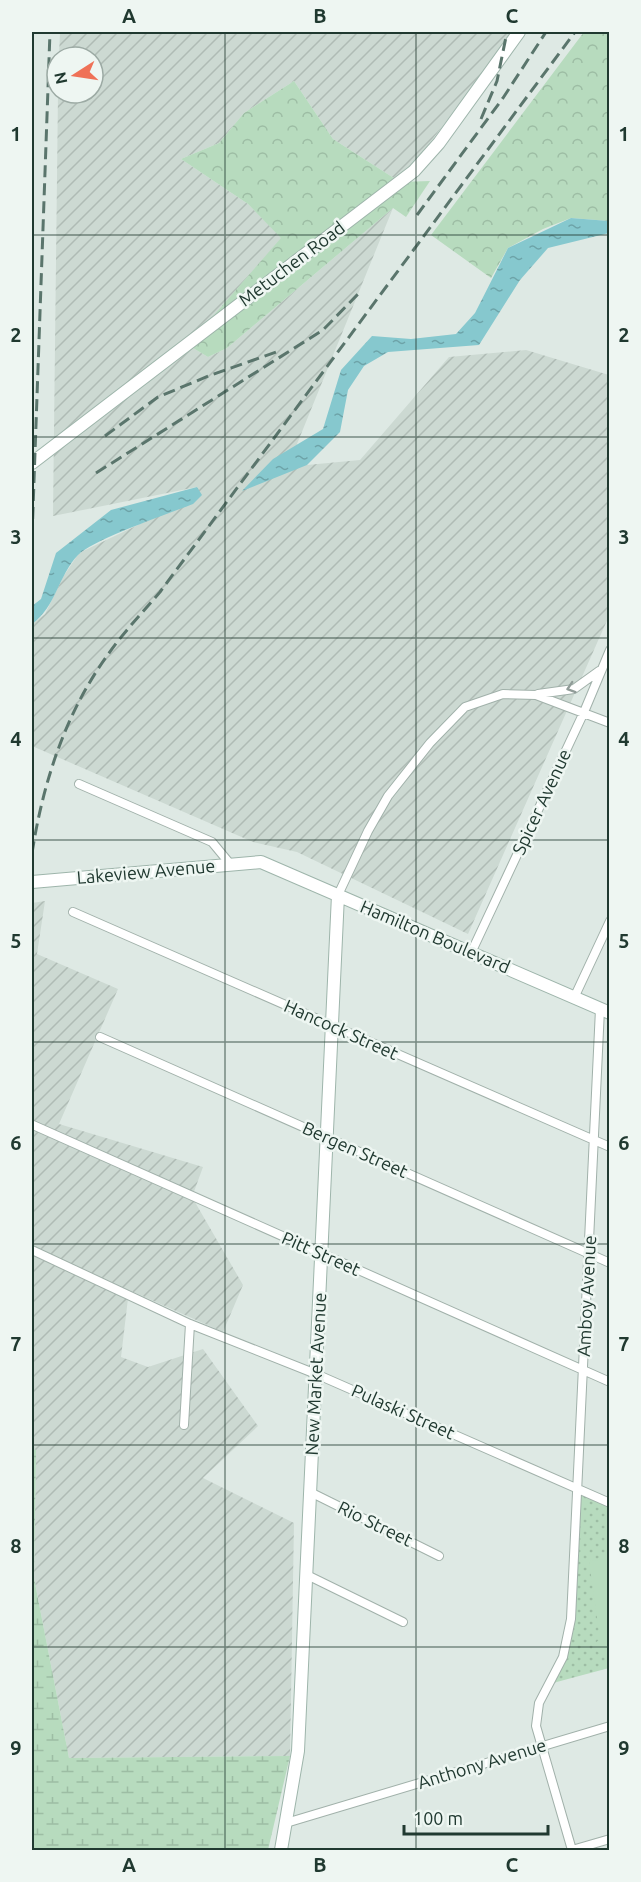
<svg xmlns="http://www.w3.org/2000/svg" width="641" height="1882" viewBox="0 0 641 1882" font-family="Ubuntu,sans-serif">
  <defs>
    <pattern id="industrial-furrows" width="10" height="10" patternUnits="userSpaceOnUse" patternTransform="scale(1.5)"><rect width="10" height="10" fill="#ccd9d2"/><path d="M-1 1l2-2M0 10L10 0M9 11l2-2" fill="none" stroke="#afbbb5"/></pattern>
    <pattern id="grass-dots" width="8" height="8" patternUnits="userSpaceOnUse" patternTransform="scale(1.5)"><rect width="8" height="8" fill="#b7dbbe"/><path d="M2 2h.1M6 6h.1" fill="none" stroke="#9dbda4" stroke-width="1.8" stroke-linecap="round"/></pattern>
    <pattern id="forest-crowns" width="20" height="18" patternUnits="userSpaceOnUse" patternTransform="scale(1.5)"><rect width="20" height="18" fill="#b7dbbe"/><path d="M2 6a3 3 0 1 1 6 0M12 15a3 3 0 1 1 6 0" fill="none" stroke="#9dbda4"/></pattern>
    <pattern id="wetland-marsh" width="20" height="14" patternUnits="userSpaceOnUse" patternTransform="scale(1.5)"><rect width="20" height="14" fill="#b7dbbe"/><path d="M1 5h8M5 5V1M11 12h8M15 12V8" fill="none" stroke="#9dbda4"/></pattern>
    <pattern id="water-ripples" width="26" height="14" patternUnits="userSpaceOnUse" patternTransform="scale(1.5)"><rect width="26" height="14" fill="#86c8ce"/><path d="M2 4q2-2 4 0t4 0M15 11q2-2 4 0t4 0" fill="none" stroke="#6da3a8"/></pattern>
  </defs>
  <rect width="100%" height="100%" fill="#dee9e4"/>
  <path fill="url(#industrial-furrows)" d="M60 32H514L400 182 333 139 294 81 244 113 219 143 181 159 248 204 282 238 188 345 208 357 227 348 393 208 297 444 307 465 360 460 449 357 526 350 609 375V616L468 934 297 852 253 842 32 746V624L45 614 63 577 79 553 201 495 197 487 53 516 58 93H93V57H59Z
    M45 901 37 954 118 989 59 1124 203 1167 192 1197 243 1285 223 1332 129 1290 121 1357 148 1367 203 1349 258 1426 203 1478 294 1523 290 1756 69 1758 34 1578 36 1450 32 1449V903Z"/>
  <path fill="url(#grass-dots)" d="M578 1490 609 1503V1668L553 1683 574 1597Z"/>
  <path fill="url(#forest-crowns)" d="M584 32H609V221L571 218 543 229 508 248 491 278 431 235Z
    M294 81 333 139 400 182 430 181 406 217 393 208 227 348 208 357 188 345 281 238 248 204 181 159 219 143 244 113Z"/>
  <path fill="url(#wetland-marsh)" d="M32 1449 36 1450 34 1578 69 1758 290 1756 268 1850H32Z"/>
  <path fill="#b7dbbe" d="M609 1559V1654L602 1656 595 1649 594 1644 600 1639 589 1561Z"/>
  <path fill="url(#water-ripples)" d="M571 218 609 221V233L548 248 520 280 479 345 388 352 364 366 348 390 340 432 307 465 242 491 273 459 323 429 341 370 372 336 411 339 456 334 475 313 508 248Z
    M197 487 202 495 193 504C170 513 92 540 78 555 58 576 56 607 32 624V606L41 599 56 553 111 510Z"/>
  <g fill="none" stroke-linecap="round" stroke-linejoin="round">
    <defs>
      <path id="street" d="M538 694 574 689 599 671
        M79 784 212 842 231 865
        M338 895 368 831 388 796 430 743 465 707 503 694 536 695 610 723
        M73 912 610 1147
        M471 953 584 712 610 650
        M574 998 610 921
        M100 1037 610 1263
        M33 1125 610 1382
        M32 1250 190 1324 316 1374 610 1503
        M184 1425 190 1324
        M310 1492 439 1556
        M307 1575 403 1622
        M286 1823 610 1726
        M572 1850 536 1726 539 1703 563 1657 571 1619 600 1009
        M572 1850 610 1839"/>
      <path id="secondary" d="M32 463 414 171 439 143 519 32
        M32 882 261 862 610 1013
        M281 1850 298 1751 338 895"/>
    </defs>
    <use href="#street" stroke="#a1b1aa" stroke-width="10"/>
    <use href="#secondary" stroke="#9eb5ab" stroke-width="14"/>
    <use href="#street" stroke="#fff" stroke-width="8"/>
    <use href="#secondary" stroke="#fff" stroke-width="12"/>
    <path stroke="#5a756c" stroke-width="3" stroke-dasharray="12 6" stroke-linecap="butt" d="M481 119 497 81 507 32
      M417 215 503 98 546 32
      M105 436 158 397 211 375 279 351
      M96 473 323 330 360 292
      M32 537 50 32
      M32 853C43 783 65 714 107 656 122 634 142 613 160 592L575 32"/>
  </g>
  <defs><path id="oneway-chevron" d="M-2-3.5L2.5 0L-2 3.5" fill="none" stroke-width="1.6" stroke-linecap="round" stroke-linejoin="round" transform="scale(1.5)"/></defs>
  <use stroke="#909c98" href="#oneway-chevron" transform="translate(571 688) rotate(162)"/>
  <path fill="none" stroke="#203930" stroke-width="1.5" stroke-opacity="0.55" d="M225 32V1850M416 32V1850M32 235H610M32 437H610M32 638H610M32 840H610M32 1042H610M32 1244H610M32 1445H610M32 1647H610"/>
  <g text-anchor="middle" stroke-width="5" stroke-linejoin="round" paint-order="stroke">
    <g font-size="18" fill="#203930" stroke="#eef6f2">
      <text transform="translate(292 264) rotate(-37)" y="6">Metuchen Road</text>
      <text transform="translate(542 802) rotate(-65)" y="6">Spicer Avenue</text>
      <text transform="translate(146 872) rotate(-5)" y="6">Lakeview Avenue</text>
      <text transform="translate(435 937) rotate(23)" y="6">Hamilton Boulevard</text>
      <text transform="translate(341 1030) rotate(24)" y="6">Hancock Street</text>
      <text transform="translate(355 1150) rotate(24)" y="6">Bergen Street</text>
      <text transform="translate(321 1254) rotate(24)" y="6">Pitt Street</text>
      <text transform="translate(587 1296) rotate(-87)" y="6">Amboy Avenue</text>
      <text transform="translate(316 1374) rotate(-87)" y="6">New Market Avenue</text>
      <text transform="translate(403 1412) rotate(24)" y="6">Pulaski Street</text>
      <text transform="translate(375 1524) rotate(26)" y="6">Rio Street</text>
      <text transform="translate(482 1764) rotate(-17)" y="6">Anthony Avenue</text>
    </g>
  </g>
  <rect width="641" height="1882" fill="none" stroke="#eef6f2" stroke-width="66"/>
  <g transform="translate(75 75) rotate(258)"><circle r="28" fill="#eef6f2" stroke="#9caaa4" stroke-width="1.5"/>
  <path d="M0-4.5L10 22L0 15L-10 22Z" fill="#ef7157"/>
  <text y="-9" font-size="16" font-weight="bold" text-anchor="middle" fill="#203930">N</text>
  </g>
  <path d="M404 1825v9h144v-9" fill="none" stroke="#203930" stroke-width="3"/>
  <text x="413" y="1825" font-size="18" fill="#203930" stroke="#eef6f2" stroke-width="4.5" paint-order="stroke">100 m</text>
  <rect x="33" y="33" width="575" height="1816" fill="none" stroke="#203930" stroke-width="2"/>
  <g font-size="20" text-anchor="middle" font-weight="bold" fill="#203930">
    <text x="129" y="23">A</text>
    <text x="320" y="23">B</text>
    <text x="512" y="23">C</text>
    <text x="16" y="141">1</text>
    <text x="624" y="141">1</text>
    <text x="16" y="342">2</text>
    <text x="624" y="342">2</text>
    <text x="16" y="544">3</text>
    <text x="624" y="544">3</text>
    <text x="16" y="746">4</text>
    <text x="624" y="746">4</text>
    <text x="16" y="948">5</text>
    <text x="624" y="948">5</text>
    <text x="16" y="1150">6</text>
    <text x="624" y="1150">6</text>
    <text x="16" y="1351">7</text>
    <text x="624" y="1351">7</text>
    <text x="16" y="1553">8</text>
    <text x="624" y="1553">8</text>
    <text x="16" y="1755">9</text>
    <text x="624" y="1755">9</text>
    <text x="129" y="1872">A</text>
    <text x="320" y="1872">B</text>
    <text x="512" y="1872">C</text>
  </g>
</svg>
